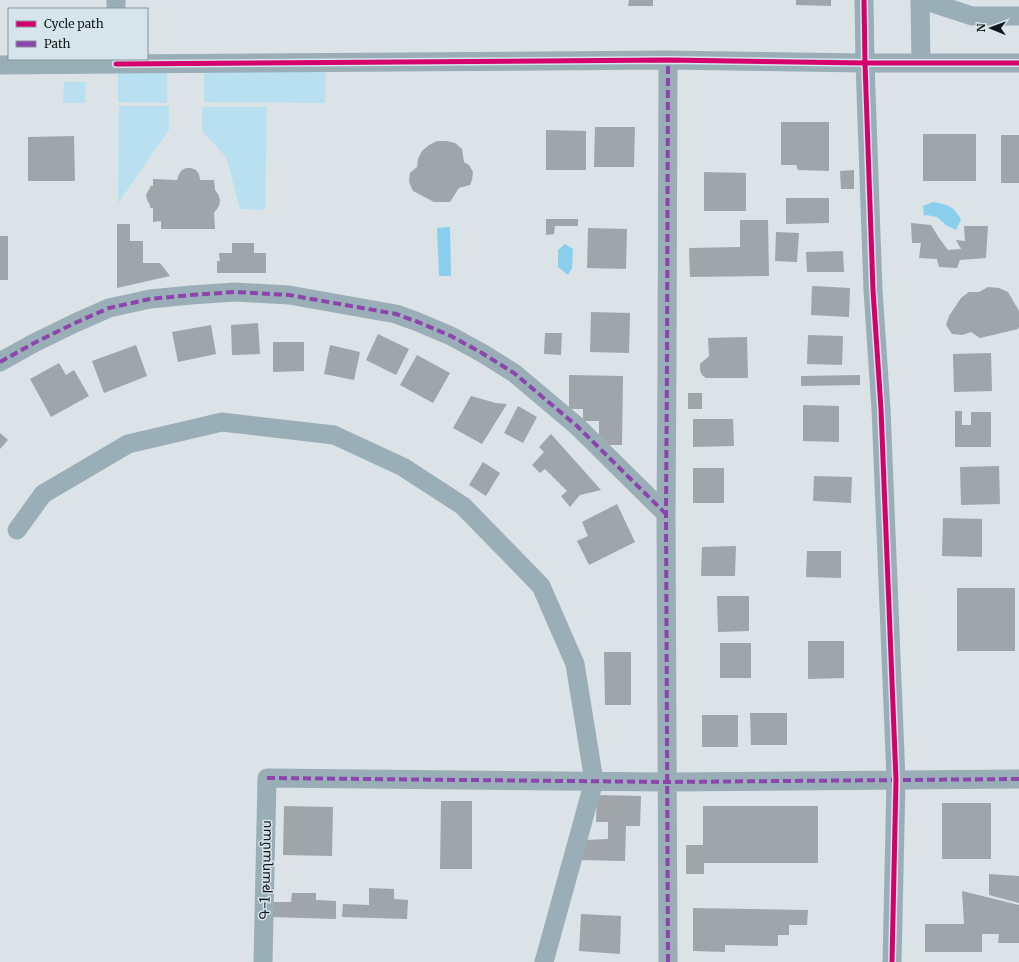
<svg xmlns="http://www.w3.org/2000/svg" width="1019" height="962" viewBox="0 0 1019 962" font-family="Merriweather,'Noto Sans Armenian',serif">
  <rect width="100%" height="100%" fill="#dbe3e7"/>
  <path fill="#b9e0f1" d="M118 68 167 69V103L118 102Z
    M204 69 326 70 325 103 204 102Z
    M64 82H86L85 103H63Z
    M119 106H169V130L118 203Z
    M202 107H267L265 210 240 209 228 163 225 156 202 131Z"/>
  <path fill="#89cfed" d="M933 202C949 205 952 205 961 219L956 230 946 225 937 217 926 215 924 216 923 206Z
    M450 227 451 276H439L437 228Z
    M565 244 573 249 572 268 568 275 558 267V250Z"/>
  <path fill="#9fa5a8" d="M629 0H653V6H628Z
    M796 0H831V6L796 5Z
    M781 122H829V171L798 170 796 165H781Z
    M595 127H635L634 167H594Z
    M546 130 586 131V170H546Z
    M923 134H976V181H923Z
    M1001 135H1019V183H1001Z
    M74 136 75 181H28V137Z
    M437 141H446L455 143 462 149 464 162 469 165 473 172 472 180 470 185 459 188 450 202H434L413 191 409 182 410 173 417 167 418 159 422 151 429 145Z
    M186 168H191L196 170 199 174 200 180H214L215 190 218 194 220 200 219 206 214 213 215 229H161V221L153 222V208H150V205L147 200 146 195 148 191 150 188V186H153V179L177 180 179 174 182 170Z
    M854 170V189H841L840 171Z
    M704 172 746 173V211H704Z
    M786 198H829V223L786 224Z
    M546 219H578V226H555L554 234 546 235Z
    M740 220H768L769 276 690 277 689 248 740 247Z
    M911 223 931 225 939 238 948 250 961 249 956 240 965 241 964 226H988L986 258 960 260 957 268 939 267 937 259 919 258 921 243H912Z
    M117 224H130V241H143V263H160L170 276 117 288Z
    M588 228 627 229 626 269 587 268Z
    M776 232 799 233 797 262 775 261Z
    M0 236H8V280H0Z
    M232 243H254V253H266V273H217V261H220L219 253H232Z
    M843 251 844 272H807L806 252Z
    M812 286 850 288 849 317 811 315Z
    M988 287 999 288 1008 292 1019 311V327L1018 329 980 338 971 332 962 335 952 334 946 325 949 316 961 298 969 292H979Z
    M591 312 630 313 629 353 590 352Z
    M258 323 260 354 232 355 231 325Z
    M211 325 216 354 178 362 172 332Z
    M545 333H562L561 355 544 354Z
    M378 334 409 349 396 375 366 360Z
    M808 335 843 336 842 365 807 364Z
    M747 337 748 378H706L702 375 700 370V364L709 356 708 338Z
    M273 342H304V371L273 372Z
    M136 345 147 376 104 393 92 361Z
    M330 345 360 352 354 380 324 374Z
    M991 353 992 391 954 392 953 354Z
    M417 355 450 373 433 403 400 385Z
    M59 363 66 375 74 370 89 396 51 417 30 379Z
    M569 375 623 376 622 445H599V421H583V409H569Z
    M860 375V385L801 386V376Z
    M688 393H702V409H688Z
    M471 396 496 403 507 404 482 444 453 428Z
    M803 405 839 406V442L803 441Z
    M518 406 537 417 523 443 504 433Z
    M955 411H962V425H971V412H991V447H955Z
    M693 419H733L734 446 693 447Z
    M0 433 8 440 0 449Z
    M551 434 601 490 580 495 570 507 561 496 567 491 545 469 540 473 532 465 544 452 539 447Z
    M483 462 500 473 486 496 469 485Z
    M999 466 1000 504 961 505 960 467Z
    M693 468H724V503H693Z
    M814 476 852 477 851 503 813 501Z
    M617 504 635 542 589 565 577 541 588 536 582 522Z
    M943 518 982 519V557L942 556Z
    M736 546 735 576H701L702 547Z
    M807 551H841V578L806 577Z
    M957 588H1015V651H957Z
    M717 596H749V631L718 632Z
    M808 641H844V678L808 679Z
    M720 643H751V678H720Z
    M604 652H631V705H605Z
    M750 713H787V745H751Z
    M702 715H738V747H702Z
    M597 795 641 796 640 826H626L625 861 578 860 585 840 608 839V822H596Z
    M441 801H472V869H440Z
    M942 803H991V859H942Z
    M284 806 333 807 332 856 283 855Z
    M703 806H818V863H704V874H686V845H703Z
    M989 874 1019 876V903L989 895Z
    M369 888 394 889V899L408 900 407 919 342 917 343 904 369 905Z
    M962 891 1019 905V943H998L999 934H982V952H925V924H964Z
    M292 893H316V900L336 901V919L271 917 272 902H291Z
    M693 908 808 910 807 925H789V935H778V946L725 945V952L693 951Z
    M581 914 621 916 620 954 579 951Z"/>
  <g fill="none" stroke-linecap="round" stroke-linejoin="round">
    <path stroke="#9aaeb7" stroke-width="19" d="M864 0 865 63 873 290 881 409 896 780 892 962
      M920 0 921 63
      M923 0 972 16H1019
      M116 9V0
      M116 64 668 60 865 63H1019
      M0 65 116 64V59
      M0 362 34 343 75 323 109 308 150 299 191 295 235 292 289 295 396 314 418 322 451 336 482 353 514 373 577 426 666 514
      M17 530 43 494 128 444 222 422 334 435 403 467 463 506 541 586 575 664 594 781 544 962
      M263 962 267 778 667 782 1019 779
      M668 962 666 514 667 365 668 60"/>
    <path stroke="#8e44ad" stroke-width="4" stroke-dasharray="8 4" stroke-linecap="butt" d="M0 362 34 343 75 323 109 308 150 299 191 295 235 292 289 295 396 314 418 322 451 336 482 353 514 373 577 426 666 514
      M267 778 667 782 1019 779
      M668 962 666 514 667 365 668 60"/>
    <defs>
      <path id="cycleway" d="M864 0 865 63 873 290 881 409 896 780 892 962
        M116 64 668 60 865 63H1019"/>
    </defs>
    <use href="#cycleway" stroke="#d6e5ec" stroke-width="8"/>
    <use href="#cycleway" stroke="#d6006c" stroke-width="5"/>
  </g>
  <g text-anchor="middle" stroke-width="3" stroke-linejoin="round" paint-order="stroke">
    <g font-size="14" fill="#111719" stroke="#d6e5ec">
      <text transform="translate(265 870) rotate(-89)" y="5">Գ-1 թաղամաս</text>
    </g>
  </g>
  <rect x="8" y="8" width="140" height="52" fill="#d6e5ec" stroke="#879398"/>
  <rect x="16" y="21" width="20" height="6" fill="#d6006c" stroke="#879398"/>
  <text x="44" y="28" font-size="12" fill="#111719">Cycle path</text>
  <rect x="16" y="41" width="20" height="6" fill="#8e44ad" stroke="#879398"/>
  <text x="44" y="48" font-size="12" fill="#111719">Path</text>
  <g transform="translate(991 28) rotate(271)" stroke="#d6e5ec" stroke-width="3" paint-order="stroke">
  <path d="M0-3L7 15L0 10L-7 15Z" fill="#111719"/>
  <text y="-6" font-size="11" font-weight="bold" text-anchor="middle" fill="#111719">N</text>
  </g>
</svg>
